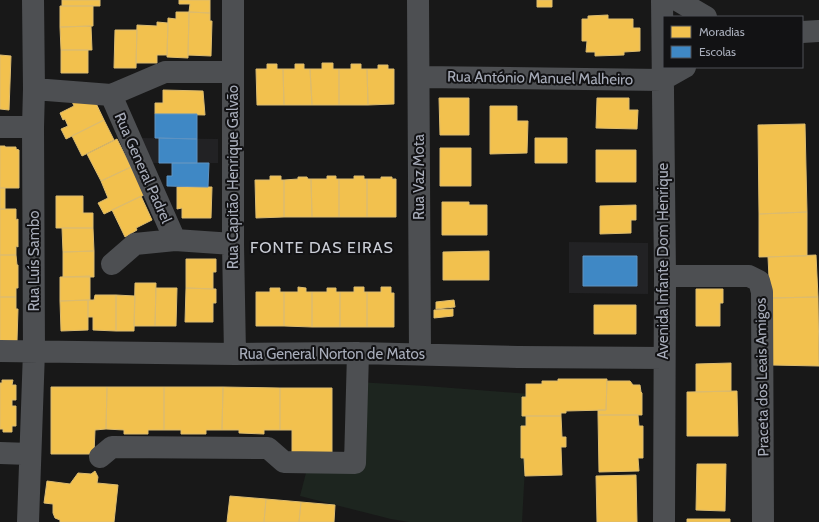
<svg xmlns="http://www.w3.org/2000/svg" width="819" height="522" viewBox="0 0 819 522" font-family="Cabin,sans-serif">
  <rect width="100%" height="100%" fill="#181818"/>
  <path fill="#222224" d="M140 138 218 139V163H151Z
    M569 242 648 243V294L569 293Z"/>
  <path fill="#1d251f" d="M357 382 426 386 529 394 522 522H409L391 519 300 496 307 469 355 463Z"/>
  <path fill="#f2c14e" stroke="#dcbb6e" d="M62 0H100V6H62Z
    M179 0H210V13L189 12 190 4H179Z
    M537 0H552V7H537Z
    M60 6H93V26L60 27Z
    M176 12H189L188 58 167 57 168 18 176 19Z
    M189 12 210 13V21H212L211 56 188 55Z
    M608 15V19H633V28H640V51L624 52V55L595 56V52H586L587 41H582V19H588V16Z
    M157 22 168 23 167 55H157V63H136L137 25 157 26Z
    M91 26 92 50H61L60 27Z
    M115 30H137L136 68H114Z
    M61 50H88V73H61Z
    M0 55 11 56 9 110 0 109Z
    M322 63H333V69H339V105H312L310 69H322Z
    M267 64H277V69H283L284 105H257L256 69H267Z
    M295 64H304V69H310L312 105H284L283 69H295Z
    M351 64H361V69H367L368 105H339V69H351Z
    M378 65H388V69H394V104L368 105 367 69H378Z
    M163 90 203 91 205 115 155 114V103H163Z
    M70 97H93L104 120 66 139 61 129 68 126 65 119 63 120 60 113 74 106Z
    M439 98H469V135H440Z
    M597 98H629V110H638L637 129 596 128Z
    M490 106H517V121H528L527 153 490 154Z
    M104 120 114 140 82 156 72 136Z
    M805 124 807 212 759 214 758 125Z
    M535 138H567V163H535Z
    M117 139 131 167 101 181 87 154Z
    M0 146H5V147H16V149L19 150V188H0Z
    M440 148H471V186H440Z
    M596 150H636V182H596Z
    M131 167 144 195 104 214 98 203 108 198 101 181Z
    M270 176H281V180H284V217L256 218 255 180H270Z
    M327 176H336V179H339V217H312L311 179H327Z
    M354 176H364V179H367V217H339V179H354Z
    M298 177H307L308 179H311L312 217H284V180L298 179Z
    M381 177H392V179H396V217H367V179H381Z
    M177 187H212L211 218H182V208L177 209Z
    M0 188H5V209H0Z
    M56 196H83V213H93V228H56Z
    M141 196 152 220 136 228 137 230 125 237 112 210Z
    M442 202H469V205H487V235H442Z
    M636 205V220H631V233L600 234V206Z
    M0 209H16V220L18 219V247L16 246V255H0Z
    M807 212V256L759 257V214Z
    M62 228H93L94 251 63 252Z
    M94 251V277H63V252Z
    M489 251V280H443V252Z
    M0 255H16L17 265H18V288H16V297H0Z
    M816 255 818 297 770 298 768 257Z
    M186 259H216V272H213V289L186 288Z
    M90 276V300L60 301V277Z
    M135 283H156L155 326H134Z
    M298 287 306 288V292H312V327L284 326V292H298Z
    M354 287H364V292H367V327H340V292H354Z
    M381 287H391V293H394V327H367V292H381Z
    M156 288H177L176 326H155Z
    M186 288 216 289V303H213V322H185Z
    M270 288H280V292H284V326H256V292H270Z
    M327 288H336V292H340V327H312V292H327Z
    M696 289H723V303H720V326H696Z
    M95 295H116V331L93 330V317H88V300H94Z
    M116 295 135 296 134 331H116Z
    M0 297H16V309H18L17 341 0 343Z
    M818 297 819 366 771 365 770 298Z
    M88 300V330L61 331 60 301Z
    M454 300 455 307 436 309V302Z
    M594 305H636V334H594Z
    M453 309V316L434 318V310Z
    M731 363V391L696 392V364Z
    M558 379H607L606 410 566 411V413H561V416H522V397H526V384H542V381H558Z
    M2 380H13L12 385H16V400H12V406H16V426H12V432H3V429H0V383H2Z
    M607 381H630L633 385H640L641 392 642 393V415H598V410H606Z
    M51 387H107L106 429 95 430 94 454H51Z
    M107 387H164V430H148V434H124V430L106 429Z
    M164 387H223L222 430H206V434H181V430H164Z
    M223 387 280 388V430H264V434L239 433V430H222Z
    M280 388H332V453H292V430H280Z
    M737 391 738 436H687V392Z
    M598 415H638L639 426H643V458H638L639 471 599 472Z
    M526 416H561L562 437H566V447H561L562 475 525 476 524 458H521V426H526Z
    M697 464H726L725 511 696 510Z
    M95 471 98 477 97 483 118 485 114 522H60V520L55 518 53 513V504L44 503 47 481 70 484 78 473 91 474Z
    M636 475 637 522H597L596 476Z
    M230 496 266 499 264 522H227Z
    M266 499 301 502 299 522H264Z
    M301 502 335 505 334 522H299Z
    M687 519H730V522H687Z"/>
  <path fill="#3f88c5" stroke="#5e93c2" d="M155 114H197V139L155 138Z
    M159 138 197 139V163H159Z
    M172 163H209L208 187 167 186V176H172Z
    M583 256H637V286H583Z"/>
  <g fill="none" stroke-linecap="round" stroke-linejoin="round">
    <path stroke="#4d4f52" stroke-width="22" d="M233 0V244L235 354
      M418 0 420 354
      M662 0 665 276 664 522
      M677 0 706 17
      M802 32 819 31
      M419 77 662 80 685 67
      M34 89 111 95 165 72H233
      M111 95 175 240 233 244
      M0 127H33
      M112 264 135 244 175 240
      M665 276H749L759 281 762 292 763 522
      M0 351 235 354 358 353 518 357 664 358
      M0 453 30 454
      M100 457 112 447 268 448 284 462 355 463 358 353
      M28 522 34 351 33 127 34 89 33 0"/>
  </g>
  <g text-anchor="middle" stroke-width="4" stroke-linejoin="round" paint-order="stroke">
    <g font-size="15" fill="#a8adba" stroke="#121214">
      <text transform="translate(540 78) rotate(1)" y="5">Rua António Manuel Malheiro</text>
      <text transform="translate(143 168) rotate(66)" y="5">Rua General Padrel</text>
      <text transform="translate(233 177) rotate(-90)" y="5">Rua Capitão Henrique Galvão</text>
      <text transform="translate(419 177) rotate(-90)" y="5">Rua Vaz Mota</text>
      <text transform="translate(34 261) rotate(-90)" y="5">Rua Luís Sambo</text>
      <text transform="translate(663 261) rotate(-90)" y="5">Avenida Infante Dom Henrique</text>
      <text x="332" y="359">Rua General Norton de Matos</text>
      <text transform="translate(762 377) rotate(-91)" y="5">Praceta dos Leais Amigos</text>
    </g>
    <g font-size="16" letter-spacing="1" fill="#c9ccd5" stroke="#121214">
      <text x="322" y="253">FONTE DAS EIRAS</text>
    </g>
  </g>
  <rect x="663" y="16" width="140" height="52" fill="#121214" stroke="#4e5056"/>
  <rect x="671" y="26" width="20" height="12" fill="#f2c14e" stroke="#4e5056"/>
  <text x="699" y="36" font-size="12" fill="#a8adba">Moradias</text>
  <rect x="671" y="46" width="20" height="12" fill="#3f88c5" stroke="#4e5056"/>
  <text x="699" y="56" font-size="12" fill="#a8adba">Escolas</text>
</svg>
